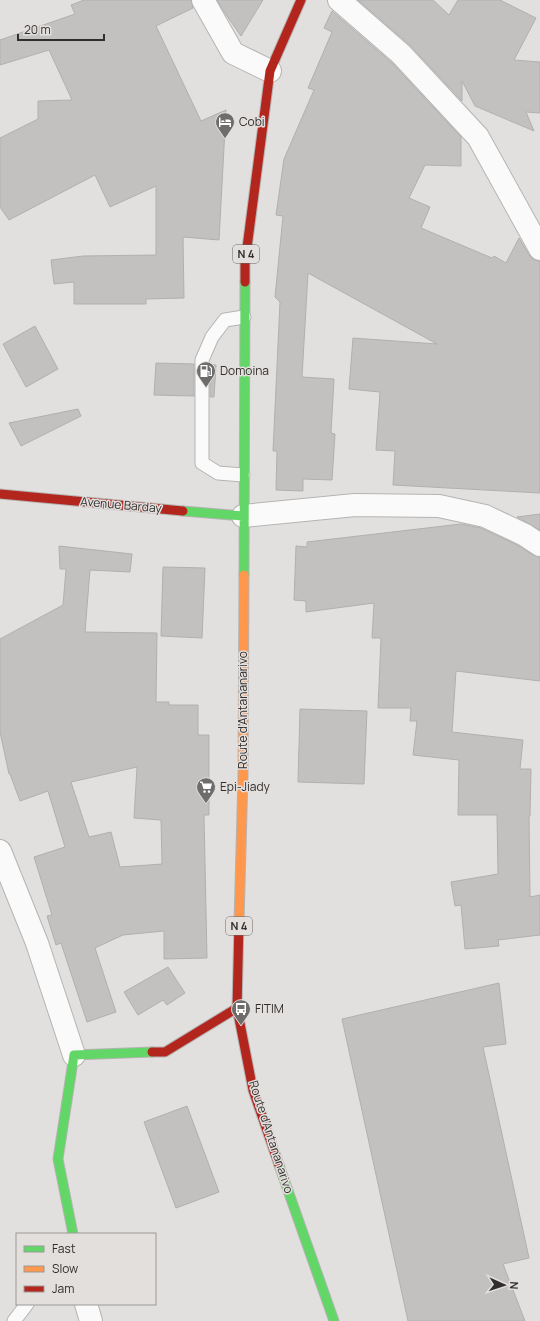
<svg xmlns="http://www.w3.org/2000/svg" width="540" height="1321" viewBox="0 0 540 1321" font-family="Manrope,sans-serif">
  <rect width="100%" height="100%" fill="#e2e0de"/>
  <path fill="#c2c1c0" stroke="#b1b0af" fill-rule="evenodd" d="M84 0H191L193 8 156 26 201 121 226 110 219 240 183 237 184 298 146 299V304H74V282L54 284 51 260 83 256 156 255V186L110 207 95 175 9 220 0 207V138L38 119V101L72 100 49 50 0 65V40L75 14 71 5Z
    M217 0H263L241 36 227 16Z
    M358 0H433L449 15 458 0H500L536 18 514 60 540 62V113L526 112 534 131 475 106 462 81V101L410 45Z
    M332 11 392 63 461 137V166L425 165 409 198 430 207 421 228 492 258 494 256 506 263 519 238 529 255 534 260 540 261V493L393 485 395 451 376 450 380 392 349 389 353 338 437 344 308 273 302 377 334 379 331 433 335 434 332 480 303 479V491L276 490 277 451H273L280 302 275 297 283 216 276 215 284 159 314 90 308 88 332 32 324 28Z
    M35 326 58 369 26 387 3 344Z
    M156 363 194 364V396L154 395Z
    M210 365H216L214 397H210Z
    M78 409 81 416 21 446 9 423Z
    M540 514V530L517 517Z
    M461 524 481 528 519 546 533 555 540 557V681L456 671 452 732 523 740 520 769H531L530 816H529L530 897 540 895V935L498 940 499 946 465 949 461 905 455 906 451 882 498 874 497 815H458L459 760 413 755 417 721H410L411 708H378L381 638H372L374 603 306 612V601L294 600 296 546 307 547V542Z
    M59 546 132 554 130 572 90 570 85 632 157 633 156 702H169V705H198V735H209V815H204L207 958 164 959V931L123 935 95 948 116 1012 87 1022 61 943 56 945 47 916 52 915 34 857 65 847 48 791 20 801 10 774H9L0 732V639L63 605 66 569H60ZM137 767 134 818 161 820 162 864 120 867 111 832 89 837 71 782Z
    M163 567 205 568 202 638 161 636Z
    M300 709 367 711 364 784 298 782Z
    M168 967 185 993 167 1005 163 1000 138 1015 124 992Z
    M499 983 506 1044 483 1047 529 1258 503 1264 525 1321H408L342 1019Z
    M187 1106 219 1192 176 1208 144 1122Z"/>
  <g fill="none" stroke-linecap="round" stroke-linejoin="round">
    <defs>
      <path id="lane" d="M243 475 218 473 202 463V360L212 337 225 320 244 317
        M14 1321 27 1304"/>
      <path id="street" d="M203 0 233 53 270 71
        M339 0 401 54 478 137 540 249
        M243 516 355 505 439 506 485 516 525 535 540 545
        M0 851 37 943 74 1055
        M86 1304 91 1321"/>
      <path id="fast" d="M183 511 243 516
        M244 575 245 282
        M279 1165 334 1321
        M73 1234 58 1159 74 1055 152 1052"/>
      <path id="slow" d="M239 922 243 775 244 575"/>
      <path id="jam" d="M245 282V263L270 71 301 0
        M0 494 183 511
        M239 922 237 1008 253 1090 279 1165
        M152 1052H165L237 1008"/>
    </defs>
    <use href="#lane" stroke="#b5b4b3" stroke-width="15"/>
    <use href="#street" stroke="#b5b4b3" stroke-width="24"/>
    <use href="#fast" stroke="#b5b4b3" stroke-width="11"/>
    <use href="#slow" stroke="#b5b4b3" stroke-width="11"/>
    <use href="#jam" stroke="#b5b4b3" stroke-width="11"/>
    <use href="#lane" stroke="#fbfafa" stroke-width="13"/>
    <use href="#street" stroke="#fbfafa" stroke-width="22"/>
    <use href="#fast" stroke="#63d668" stroke-width="9"/>
    <use href="#slow" stroke="#ff974d" stroke-width="9"/>
    <use href="#jam" stroke="#b3261e" stroke-width="9"/>
  </g>
  <defs>
    <symbol id="hotel-pin" viewBox="-11 -11 22 30"><path d="M0 17L-7.5 6A9.5 9.5 0 1 1 7.5 6Z" fill="#6e6d6c" stroke="#e3dfdd"/><path d="M-6-4.5h1.5V1H6V5H4.5V3h-9V5H-6ZM-4 0a1.8 1.8 0 1 1 3.6 0ZM.5 0V-2.5h3Q6-2.5 6 0Z" fill="#fff"/></symbol>
    <symbol id="fuel-pin" viewBox="-11 -11 22 30"><path d="M0 17L-7.5 6A9.5 9.5 0 1 1 7.5 6Z" fill="#6e6d6c" stroke="#e3dfdd"/><path d="M-5.5-6h7V0h2V4h1.3V-2.5L3-4.5l.8-.8L6-3V5H2.5V1h-1V6h-7ZM-4.2-4.7v3.2H.2V-4.7Z" fill="#fff"/></symbol>
    <symbol id="supermarket-pin" viewBox="-11 -11 22 30"><path d="M0 17L-7.5 6A9.5 9.5 0 1 1 7.5 6Z" fill="#6e6d6c" stroke="#e3dfdd"/><path d="M-6-5.5h2.5l.6 2H6L4.5 2H-2.5L-4.4-4H-6ZM-1.5 3.2a1.3 1.3 0 1 0 .1 0ZM3 3.2a1.3 1.3 0 1 0 .1 0Z" fill="#fff"/></symbol>
    <symbol id="bus-pin" viewBox="-11 -11 22 30"><path d="M0 17L-7.5 6A9.5 9.5 0 1 1 7.5 6Z" fill="#6e6d6c" stroke="#e3dfdd"/><path d="M-5-6H5V4H4V6H2V4H-2V6H-4V4H-5ZM-3.5-4V0h7V-4ZM-3.5 1.2v1.5H-2V1.2ZM2 1.2v1.5H3.5V1.2Z" fill="#fff"/></symbol>
  </defs>
  <g fill-rule="evenodd">
    <use href="#hotel-pin" x="214" y="111" width="22" height="30"/>
    <use href="#fuel-pin" x="195" y="360" width="22" height="30"/>
    <use href="#supermarket-pin" x="195" y="776" width="22" height="30"/>
    <use href="#bus-pin" x="230" y="998" width="22" height="30"/>
  </g>
  <g text-anchor="middle" stroke-width="3" stroke-linejoin="round" paint-order="stroke">
    <g fill="#e3dfdd" stroke="#666462" stroke-width="1">
      <rect x="233" y="245" width="26" height="18" rx="3"/>
      <rect x="226" y="917" width="26" height="18" rx="3"/>
    </g>
    <g font-size="11" font-weight="bold" fill="#302f2e">
      <text x="246" y="258">N 4</text>
      <text x="239" y="930">N 4</text>
    </g>
    <g font-size="12" fill="#302f2e" stroke="#e3dfdd" text-anchor="start">
      <text x="239" y="126">Cobi</text>
      <text x="220" y="375">Domoina</text>
      <text x="220" y="791">Epi-Jiady</text>
      <text x="255" y="1013">FITIM</text>
    </g>
    <g font-size="12" fill="#302f2e" stroke="#e3dfdd">
      <text transform="translate(121 505) rotate(5)" y="4">Avenue Barday</text>
      <text transform="translate(243 710) rotate(-90)" y="4">Route d'Antananarivo</text>
      <text transform="translate(271 1137) rotate(72)" y="4">Route d'Antananarivo</text>
    </g>
  </g>
  <rect x="16" y="1233" width="140" height="72" fill="#e3dfdd" stroke="#9b9997"/>
  <rect x="24" y="1246" width="20" height="6" fill="#63d668" stroke="#9b9997"/>
  <text x="52" y="1253" font-size="12" fill="#302f2e">Fast</text>
  <rect x="24" y="1266" width="20" height="6" fill="#ff974d" stroke="#9b9997"/>
  <text x="52" y="1273" font-size="12" fill="#302f2e">Slow</text>
  <rect x="24" y="1286" width="20" height="6" fill="#b3261e" stroke="#9b9997"/>
  <text x="52" y="1293" font-size="12" fill="#302f2e">Jam</text>
  <g transform="translate(504 1285) rotate(93)" stroke="#e3dfdd" stroke-width="3" paint-order="stroke">
  <path d="M0-3L7 15L0 10L-7 15Z" fill="#302f2e"/>
  <text y="-6" font-size="11" font-weight="bold" text-anchor="middle" fill="#302f2e">N</text>
  </g>
  <path d="M18 34v6h86v-6" fill="none" stroke="#302f2e" stroke-width="2"/>
  <text x="24" y="34" font-size="12" fill="#302f2e" stroke="#e3dfdd" stroke-width="3" paint-order="stroke">20 m</text>
</svg>
